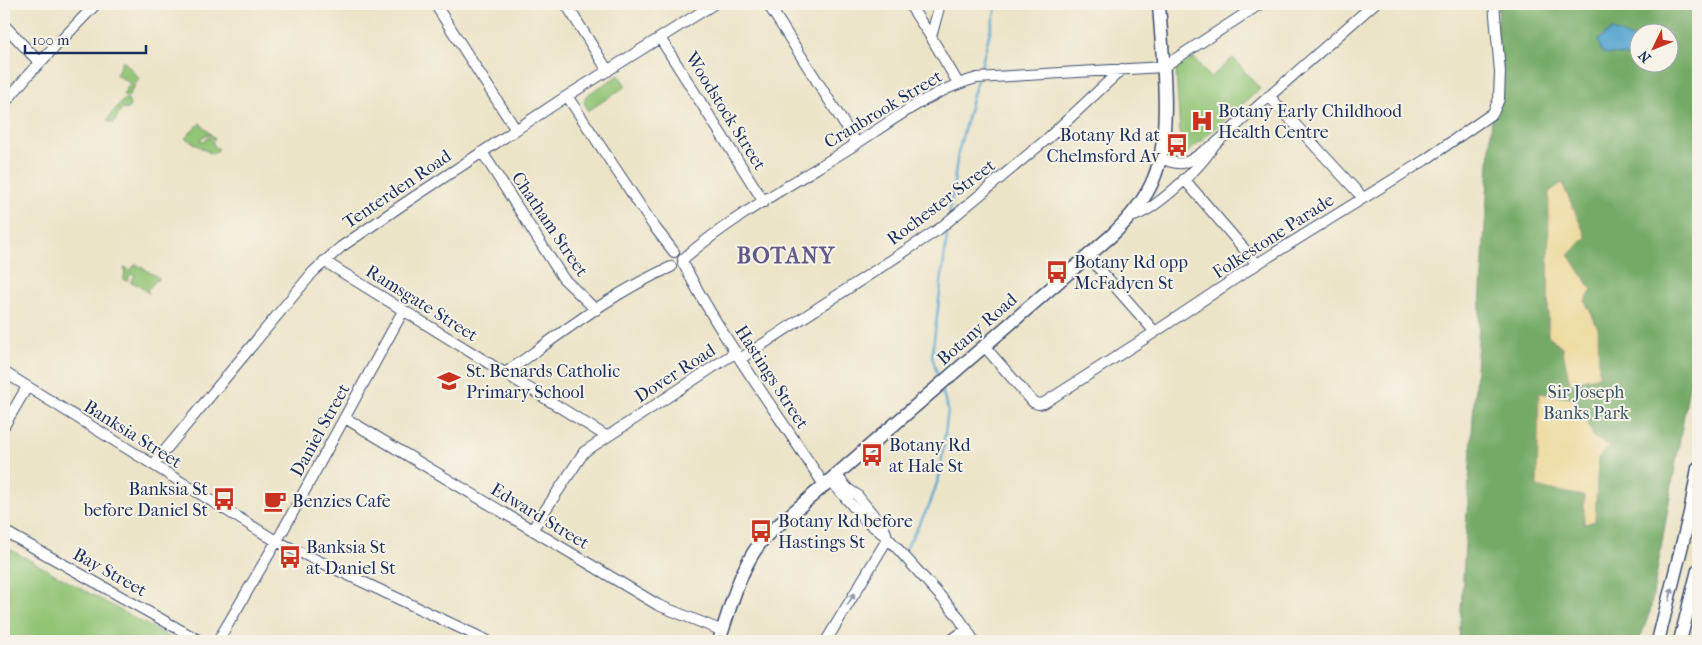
<svg xmlns="http://www.w3.org/2000/svg" width="1702" height="645" viewBox="0 0 1702 645" font-family="'IM FELL French Canon',serif">
  <rect width="100%" height="100%" fill="#f7f3e8"/>
  <filter id="ink" filterUnits="userSpaceOnUse"><feTurbulence type="fractalNoise" baseFrequency=".02" numOctaves="2"/><feDisplacementMap in="SourceGraphic" scale="10" xChannelSelector="R" yChannelSelector="G"/><feConvolveMatrix kernelMatrix="1 2 1 2 8 2 1 2 1" color-interpolation-filters="sRGB"/></filter>
  <filter id="wash" filterUnits="userSpaceOnUse"><feTurbulence type="fractalNoise" baseFrequency=".0096" numOctaves="4" result="noise"/><feDisplacementMap in="SourceGraphic" scale="20" xChannelSelector="R" yChannelSelector="G"/><feGaussianBlur stdDeviation="1.12" result="paint"/><feColorMatrix in="noise" values="0 0 0 0 0 0 0 0 0 0 0 0 0 0 0 0 0 1.4 0 .05"/><feComposite in="paint" operator="in"/></filter>
  <g filter="url(#wash)">
    <rect width="100%" height="100%" fill="#ece4c7"/>
    <path fill="#91c474" stroke="#567a69" d="M1194 58 1210 78 1233 58 1260 89 1179 160 1181 147 1176 70Z
      M123 60 139 78 128 97 123 95 130 83 116 75Z
      M619 75 626 86 588 111 584 102 587 95Z
      M125 99H128L130 106 127 110 122 109 113 124 107 120C112 114 120 102 125 99Z
      M200 123 215 139 214 140 208 134 201 138 200 141 204 142 208 136 213 142 214 146 219 149 214 153H210L185 138Z
      M136 264 159 278 147 290 149 294 139 285 130 282 135 275 133 274H131L127 281 124 280 125 267 130 271Z
      M4 546 176 641H4Z
      M1698 615V641H1690Z"/>
    <path fill="#74aa66" stroke="#486c62" fill-rule="evenodd" d="M1499 4H1698V334L1650 612 1639 641H1459ZM1640 32H1670V62H1640ZM1549 192 1569 255 1592 290 1585 300 1598 328 1570 383 1562 347 1548 335ZM1576 399 1594 438 1598 458 1595 521 1584 524V496Z"/>
    <path fill="#eeda9e" stroke="#84847e" d="M1562 183 1586 237 1569 255 1592 290 1585 301 1598 328 1599 376 1570 383 1562 347 1548 335 1549 192Z
      M1539 393 1576 399 1594 438 1610 445 1598 458 1595 521 1584 524V496L1537 487Z"/>
    <path fill="#57a5d0" stroke="#396a97" d="M1612 30 1635 39 1639 48V57L1602 53 1598 40Z"/>
    <g fill="none" stroke-linecap="round" stroke-linejoin="round">
      <path stroke="#57a5d0" stroke-width="2.5" d="M979 75 997 4
        M949 217 958 153 977 80
        M939 380 932 356 948 227
        M904 552 930 504 940 474 948 410 942 390
        M898 563 901 557"/>
    </g>
  </g>
  <g filter="url(#ink)">
    <g fill="none" stroke-linecap="round" stroke-linejoin="round">
      <defs>
        <path id="minor" d="M435 4 516 130
          M566 4 608 71
          M768 4 857 144
          M909 4 931 37 958 83
          M4 25 40 63
          M931 37 940 4
          M660 38 764 202
          M567 96 653 225 674 252
          M1269 96 1363 198
          M4 104 29 74 96 4
          M482 152 563 278 596 310
          M1161 158C1189 171 1191 157 1214 145L1374 4
          M1184 179 1257 264
          M1131 217C1155 211 1202 166 1214 145
          M1088 256 1155 332
          M683 259C732 217 790 185 845 151 885 126 930 90 977 78L1163 67 1260 4
          M324 261 606 436
          M683 263C723 341 777 412 824 485
          M984 346 1033 402 1038 404 1044 403 1155 332 1257 264 1425 160 1493 113 1499 99 1500 72 1494 4
          M740 359 939 229 1047 139 1122 69
          M4 372 276 541 488 641
          M504 374C558 336 611 293 671 267
          M345 418 658 605 723 631
          M4 426 27 387
          M153 465 313 272 341 247 405 203 567 96 714 4
          M836 475 848 489 857 495 883 527 886 533
          M830 480 865 520 888 538 942 598 957 615 974 641
          M532 530 584 452 736 352
          M4 531 200 641
          M218 641 282 532 403 311
          M826 641 888 538
          M950 641 967 629"/>
        <path id="major" d="M719 641C731 606 741 562 767 535L1111 236C1129 219 1145 201 1154 178 1173 132 1162 55 1159 4
          M1658 641 1690 513 1698 468
          M1680 641 1698 570"/>
      </defs>
      <use href="#minor" stroke="#3a4a6e" stroke-width="12"/>
      <use href="#major" stroke="#3a4a6e" stroke-width="15"/>
      <use href="#minor" stroke="#fff" stroke-width="10"/>
      <use href="#major" stroke="#fff" stroke-width="12"/>
    </g>
    <defs><path id="oneway-solid" d="M-6-.8H1V-3.2L6.5 0L1 3.2V.8H-6Z" transform="scale(1.25)"/></defs>
    <g fill="#8d97ae">
      <use href="#oneway-solid" transform="translate(1671 594) rotate(-77)"/>
      <use href="#oneway-solid" transform="translate(851 599) rotate(-59)"/>
    </g>
  </g>
  <defs>
    <symbol id="hospital-bare" viewBox="-9 -9 18 18"><path d="M-5-5h3v3.5h4V-5h3V5h-3V1.5h-4V5h-3Z" fill="#c8321e" stroke="#f7f3e8" stroke-width="2.5" paint-order="stroke"/></symbol>
    <symbol id="bus-bare" viewBox="-9 -9 18 18"><path d="M-5-6H5V4H4V6H2V4H-2V6H-4V4H-5ZM-3.5-4V0h7V-4ZM-3.5 1.2v1.5H-2V1.2ZM2 1.2v1.5H3.5V1.2Z" fill="#c8321e" stroke="#f7f3e8" stroke-width="2.5" paint-order="stroke"/></symbol>
    <symbol id="school-bare" viewBox="-9 -9 18 18"><path d="M0-5L7-2L0 1L-7-2ZM-4 1L0 2.5L4 1V4Q0 6-4 4Z" fill="#c8321e" stroke="#f7f3e8" stroke-width="2.5" paint-order="stroke"/></symbol>
    <symbol id="cafe-bare" viewBox="-9 -9 18 18"><path d="M-5.5-4.5H6V0H3Q3 3.5 0 3.5H-2.5Q-5.5 3.5-5.5 0ZM3-3.2v2h1.7v-2ZM-6 4.5H4V6H-6Z" fill="#c8321e" stroke="#f7f3e8" stroke-width="2.5" paint-order="stroke"/></symbol>
  </defs>
  <g fill-rule="evenodd">
    <use href="#hospital-bare" x="1186" y="105" width="32" height="32"/>
    <use href="#bus-bare" x="1161" y="129" width="32" height="32"/>
    <use href="#bus-bare" x="1041" y="256" width="32" height="32"/>
    <use href="#school-bare" x="433" y="365" width="32" height="32"/>
    <use href="#bus-bare" x="856" y="439" width="32" height="32"/>
    <use href="#bus-bare" x="208" y="483" width="32" height="32"/>
    <use href="#cafe-bare" x="259" y="485" width="32" height="32"/>
    <use href="#bus-bare" x="745" y="515" width="32" height="32"/>
    <use href="#bus-bare" x="274" y="541" width="32" height="32"/>
  </g>
  <g text-anchor="middle" stroke-width="4" stroke-linejoin="round" paint-order="stroke">
    <g font-size="18" fill="#1b2f5e" stroke="#f7f3e8">
      <text transform="translate(883 109) rotate(-31)" y="6">Cranbrook Street</text>
      <text transform="translate(726 111) rotate(58)" y="6">Woodstock Street</text>
      <text transform="translate(397 189) rotate(-34)" y="6">Tenterden Road</text>
      <text transform="translate(941 202) rotate(-37)" y="6">Rochester Street</text>
      <text transform="translate(550 224) rotate(56)" y="6">Chatham Street</text>
      <text transform="translate(1273 236) rotate(-33)" y="6">Folkestone Parade</text>
      <text transform="translate(422 303) rotate(32)" y="6">Ramsgate Street</text>
      <text transform="translate(977 329) rotate(-41)" y="6">Botany Road</text>
      <text transform="translate(675 373) rotate(-33)" y="6">Dover Road</text>
      <text transform="translate(772 377) rotate(57)" y="6">Hastings Street</text>
      <text transform="translate(320 430) rotate(-61)" y="6">Daniel Street</text>
      <text transform="translate(133 434) rotate(32)" y="6">Banksia Street</text>
      <text transform="translate(540 516) rotate(31)" y="6">Edward Street</text>
      <text transform="translate(110 572) rotate(29)" y="6">Bay Street</text>
    </g>
    <g font-size="18" fill="#1b2f5e" stroke="#f7f3e8" text-anchor="start">
      <text x="1218" y="117">Botany Early Childhood<tspan x="1218" dy="21">Health Centre</tspan></text>
      <text x="1160" y="141" text-anchor="end">Botany Rd at<tspan x="1160" dy="21">Chelmsford Av</tspan></text>
      <text x="1074" y="268">Botany Rd opp<tspan x="1074" dy="21">McFadyen St</tspan></text>
      <text x="466" y="377">St. Benards Catholic<tspan x="466" dy="21">Primary School</tspan></text>
      <text x="889" y="451">Botany Rd<tspan x="889" dy="21">at Hale St</tspan></text>
      <text x="208" y="495" text-anchor="end">Banksia St<tspan x="208" dy="21">before Daniel St</tspan></text>
      <text x="292" y="507">Benzies Cafe</text>
      <text x="778" y="527">Botany Rd before<tspan x="778" dy="21">Hastings St</tspan></text>
      <text x="306" y="553">Banksia St<tspan x="306" dy="21">at Daniel St</tspan></text>
    </g>
    <g font-size="18" fill="#385464" stroke="#f7f3e8">
      <text x="1586" y="398">Sir Joseph<tspan x="1586" dy="21">Banks Park</tspan></text>
    </g>
    <g font-size="22" font-weight="bold" letter-spacing="1" fill="#645a89" stroke="#f7f3e8">
      <text x="786" y="263">BOTANY</text>
    </g>
  </g>
  <rect width="1702" height="645" fill="none" stroke="#f7f3e8" stroke-width="20"/>
  <g transform="translate(1654 48) rotate(227)"><circle r="24" fill="#f7f3e8" stroke="#9fa5b1"/>
  <path d="M0-4L9 19L0 12L-9 19Z" fill="#c8321e"/>
  <text y="-8" font-size="14" font-weight="bold" text-anchor="middle" fill="#1b2f5e">N</text>
  </g>
  <path d="M25 45v8h121v-8" fill="none" stroke="#1b2f5e" stroke-width="2.5"/>
  <text x="32" y="45" font-size="15" fill="#1b2f5e" stroke="#f7f3e8" stroke-width="4" paint-order="stroke">100 m</text>
</svg>
